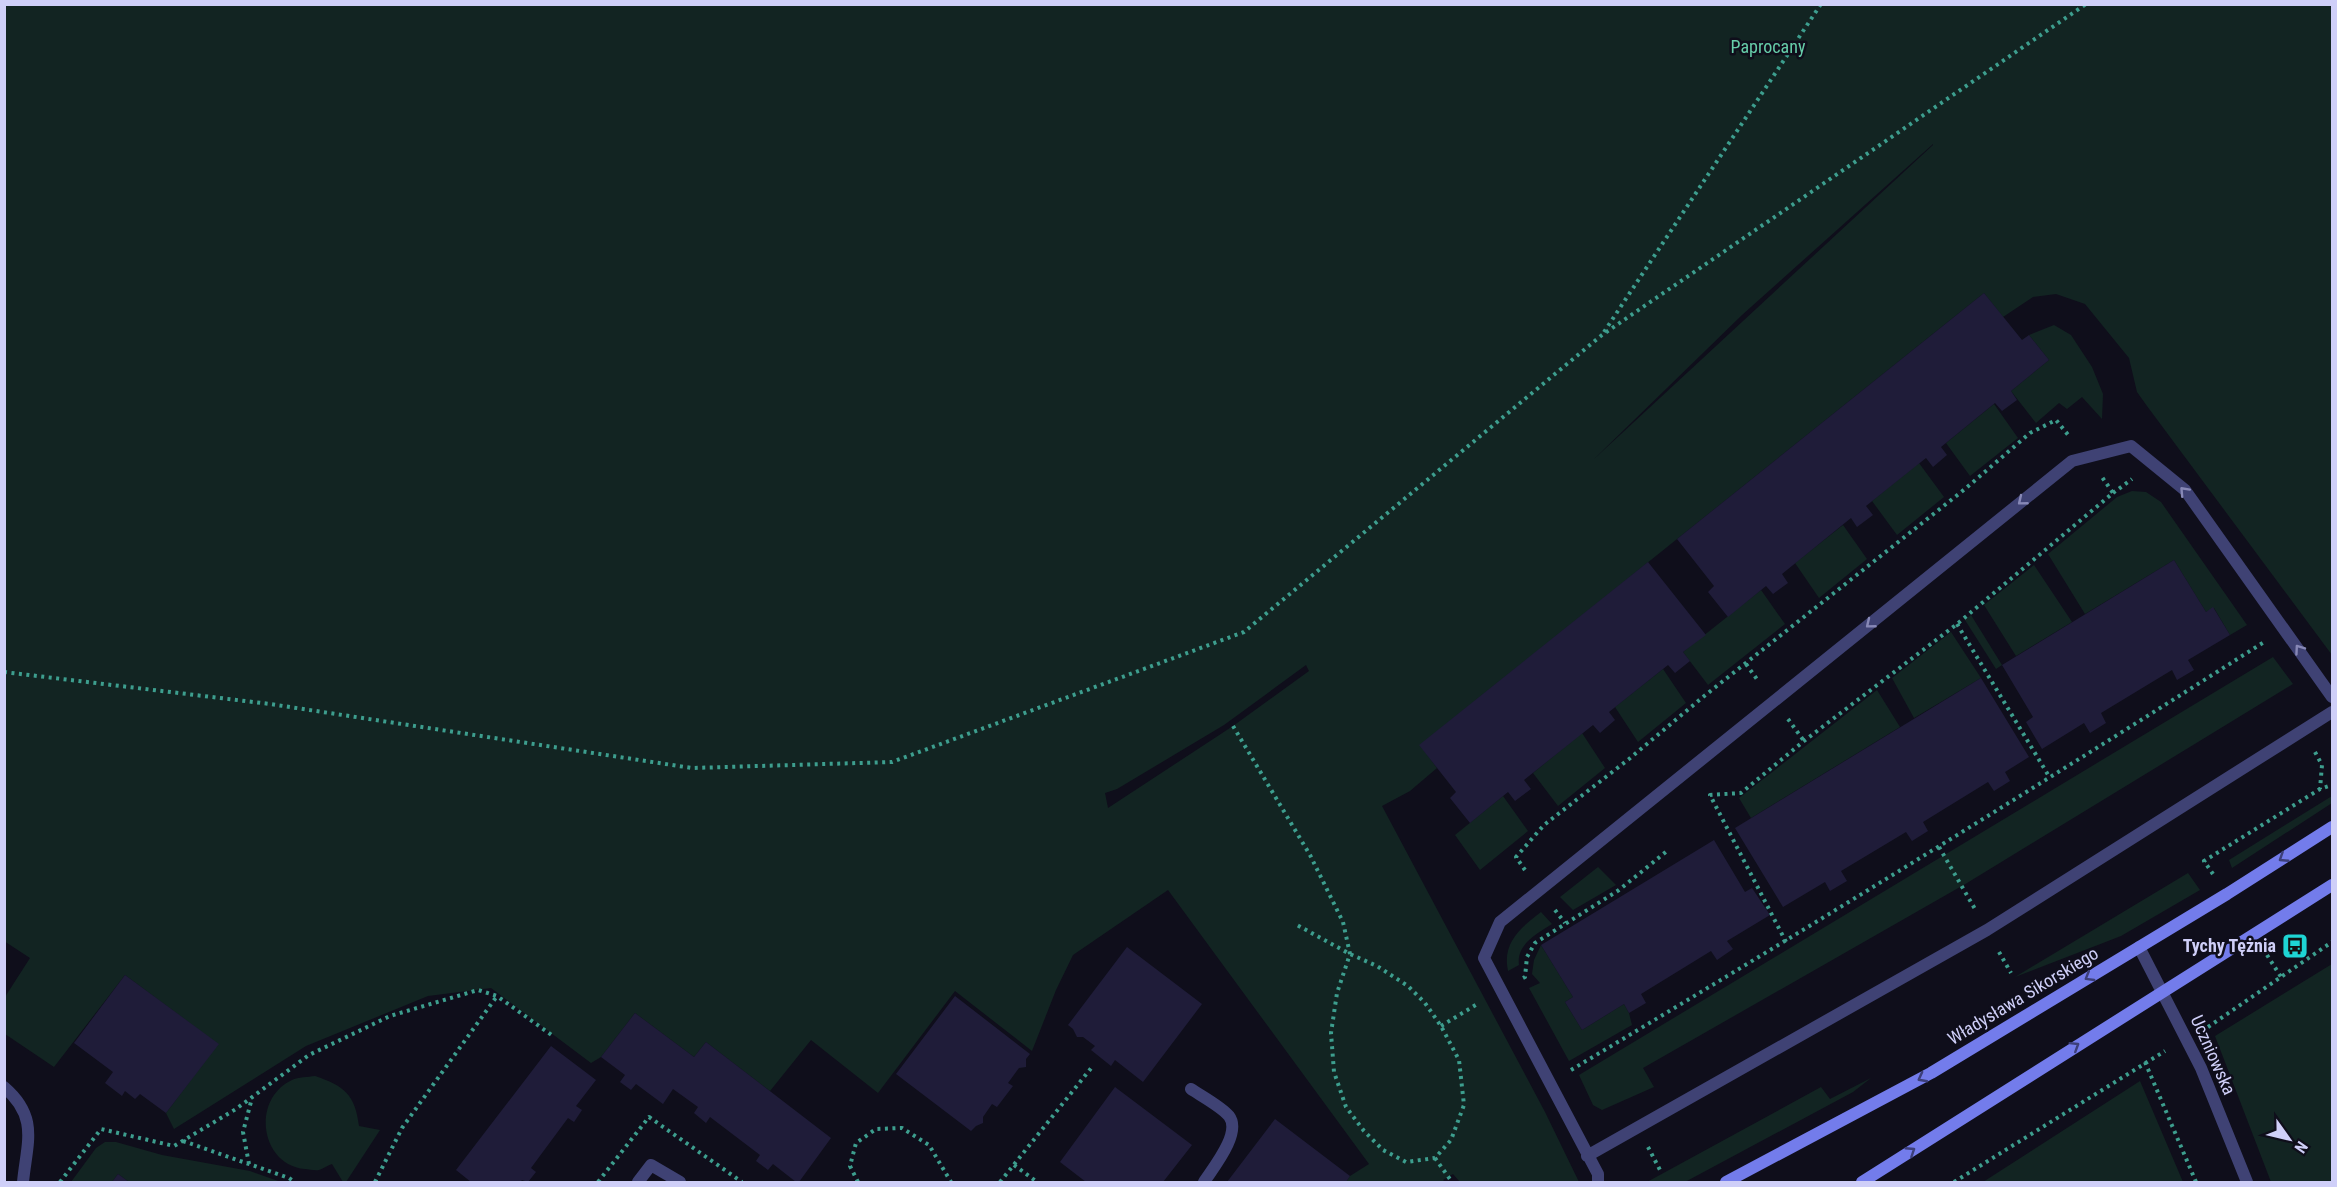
<svg xmlns="http://www.w3.org/2000/svg" width="2337" height="1187" viewBox="0 0 2337 1187" font-family="'Roboto Condensed',sans-serif">
  <rect width="100%" height="100%" fill="#0f0e1b"/>
  <path fill="#122422" fill-rule="evenodd" d="M4 5H2332V655L2147 406 2137 392 2129 358 2085 304 2056 294 2033 297 2003 317 1984 293 1420 745 1437 768 1410 791 1382 806 1545 1112 1579 1182H1460L1453 1174 1443 1180 1445 1182H1346L1350 1176 1369 1164 1168 890 1073 955 1056 990 1032 1051 955 991 878 1093 811 1040 770 1091 706 1042 694 1057 635 1013 601 1057 591 1063 491 988 428 996 306 1046 174 1129 166 1113 218 1044 125 975 54 1067 5 1034V997L30 958 4 941ZM1933 144V145L1593 460 1742 315ZM1306 665 1309 671 1233 726 1108 808 1105 793 1117 789 1224 725Z
    M2054 325 2071 335 2092 367 2103 394 2102 419 2082 397 2067 409 2059 403 2036 423 2011 391 2049 360 2029 335Z
    M1994 404 2018 438 1970 476 1946 443Z
    M1919 463 1944 497 1897 535 1872 501Z
    M2132 491 2146 492 2161 502 2247 625 2230 635 2214 608 2206 612 2174 560 2085 614 2048 554 2117 497Z
    M1843 525 1867 559 1819 598 1795 563Z
    M2034 565 2072 622 2016 656 1984 605Z
    M1761 590 1785 624 1708 685 1683 652Z
    M1971 615 2002 665 1996 669 1965 620Z
    M1951 632 1981 678 1914 718 1892 678Z
    M2273 657 2293 684 1967 883 1643 1068 1654 1087 1602 1110 1593 1105 1579 1075Z
    M1663 669 1686 703 1638 742 1615 707Z
    M1877 690 1900 727 1751 818 1739 798Z
    M1582 733 1605 768 1558 806 1533 773Z
    M1503 796 1528 831 1480 870 1455 835Z
    M2332 796V803L2232 868 2229 860Z
    M1598 867 1616 885 1573 910 1560 897Z
    M2188 873 2200 890 2121 936 2015 977Z
    M1541 912 1552 924C1538 933 1516 944 1519 965L1508 971C1502 943 1520 928 1541 912Z
    M1541 945 1573 997 1565 1002 1582 1030 1624 1004 1629 1013 1632 1025 1569 1061 1529 988 1540 983 1532 974 1534 960Z
    M2332 964V1182H2271L2215 1036Z
    M315 1076C344 1086 355 1094 359 1126L380 1130 346 1182H343L332 1164C328 1165 323 1169 319 1170 315 1171 309 1169 305 1169 260 1165 251 1099 292 1080 298 1077 308 1077 315 1076Z
    M1871 1078 1853 1092 1685 1182H1647L1821 1087 1830 1099Z
    M2140 1081 2183 1182H1983Z
    M105 1142H116L162 1155 250 1171 281 1182H129L118 1174 112 1182H71L96 1148Z"/>
  <path fill="#1f1c39" d="M1984 293 2022 340 2029 335 2049 360 2011 391 2017 400 2002 411 1995 403 1941 447 1947 455 1933 467 1926 458 1866 506 1873 515 1857 527 1851 518 1782 574 1788 583 1773 594 1766 586 1728 617 1708 592 1714 586 1677 539Z
    M2174 560 2206 612 2213 607 2230 635 2188 660 2194 670 2177 680 2172 670 2101 713 2106 723 2090 733 2084 723 2042 749 2026 722 2033 717 2002 665Z
    M1648 562 1706 635 1683 652 1690 661 1675 673 1668 665 1609 712 1615 720 1600 733 1593 725 1524 780 1531 789 1515 801 1508 792 1470 823 1450 798 1456 792 1419 745Z
    M1981 678 2029 757 2005 772 2010 781 1994 791 1988 782 1923 822 1928 831 1912 841 1906 832 1841 871 1847 881 1830 891 1825 882 1783 907 1735 828Z
    M1714 840 1745 892 1752 888 1770 915 1727 941 1733 949 1717 960 1711 951 1641 994 1646 1003 1629 1013 1624 1004 1582 1030 1565 1002 1573 997 1541 945Z
    M1127 947 1202 1004 1143 1082 1115 1060 1111 1066 1091 1050 1095 1046 1083 1037H1077L1073 1029 1068 1025Z
    M125 975 219 1044 166 1113 140 1094 135 1099 125 1091 122 1096 105 1083 113 1072 74 1043Z
    M955 996 1030 1054 1026 1059V1067L1019 1068 1008 1083 1013 1086 997 1107 992 1104 983 1117V1123L976 1126 971 1131 896 1074Z
    M635 1013 694 1057 706 1042 831 1138 799 1182H796L773 1164 768 1170 756 1161 760 1155 710 1117 706 1123 694 1113 698 1107 673 1089 663 1104 636 1084 631 1090 620 1082 625 1075 601 1057Z
    M551 1046 596 1080 576 1106 582 1110 574 1122 568 1118 531 1168 536 1172 528 1182 522 1180 520 1182H471L456 1170Z
    M1115 1087 1192 1145 1163 1182H1086L1060 1162Z
    M1275 1119 1350 1176 1346 1182H1227Z
    M118 1174 129 1182H112Z"/>
  <g fill="none" stroke-linecap="round" stroke-linejoin="round">
    <path stroke="#3d9e8e" stroke-width="4" stroke-dasharray="3 4.5" stroke-linecap="butt" d="M1604 332 1821 4
      M2113 493 2132 479
      M1957 624 2050 778
      M1746 664 1759 682
      M4 672 270 704 692 768 892 762 1244 632 1602 335 2086 4
      M1788 719 1804 741
      M1233 726 1310 855 1343 922 1350 954 1337 993 1331 1033 1334 1072 1346 1107 1364 1131 1383 1150 1406 1162 1435 1158 1451 1140 1464 1105 1459 1060 1441 1026 1425 1003 1408 986 1377 966 1350 954 1297 925
      M2315 752 2322 765 2320 789
      M1939 847 1975 909
      M1525 870 1516 857 1544 825 1629 759 1703 697 1965 489 2030 433 2056 420 2069 436
      M2213 874 2204 861 2320 789 2332 785
      M1555 910 1565 923
      M1786 942 1710 795 1741 793 1804 741 1957 624 2113 493 2102 477
      M1999 952 2011 973
      M2267 955 2281 977
      M1523 978 1525 977 1527 957 1535 943 1619 890 1667 851
      M1441 1026 1479 1003
      M2208 1027 2332 942
      M2145 1062 2196 1182
      M1571 1070C1804 931 2035 788 2264 642
      M183 1141 289 1178 295 1182
      M1648 1147 1660 1170
      M1435 1158 1452 1182
      M249 1164 243 1132 252 1098
      M1014 1165 1037 1182
      M60 1182 101 1129 174 1146 236 1109 309 1055 390 1016 478 990 497 996 553 1036
      M375 1182 402 1128 497 996
      M598 1182 649 1117 742 1182
      M858 1182 850 1166 856 1143 876 1129 902 1128 929 1145 951 1182
      M1000 1182 1092 1067
      M1954 1182 2165 1051"/>
    <path stroke="#3f4274" stroke-width="12" d="M1191 1089C1200 1095 1222 1107 1229 1116 1242 1133 1213 1168 1204 1182
      M1587 1156 1987 930 2332 712
      M1598 1182V1174L1484 958 1500 922 2072 461 2131 446 2185 490 2332 697"/>
    <path stroke="#3f4274" stroke-width="12" d="M2139 947 2201 1068 2247 1182
      M4 1087C39 1117 27 1142 23 1182
      M638 1182 651 1165 680 1182"/>
    <path stroke="#737ceb" stroke-width="12" d="M1726 1182 1931 1073 2227 894 2332 827
      M1862 1182 2332 885"/>
  </g>
  <defs><path id="oneway-chevron" d="M-2-3.5L2.5 0L-2 3.5" fill="none" stroke-width="1.6" stroke-linecap="round" stroke-linejoin="round" transform="scale(1.5)"/></defs>
  <g stroke="#8788b6">
    <use href="#oneway-chevron" transform="translate(2184 491) rotate(-133)"/>
    <use href="#oneway-chevron" transform="translate(2022 501) rotate(141)"/>
    <use href="#oneway-chevron" transform="translate(1870 624) rotate(141)"/>
    <use href="#oneway-chevron" transform="translate(2299 649) rotate(-125)"/>
  </g>
  <g stroke="#3c3f79">
    <use href="#oneway-chevron" transform="translate(2283 858) rotate(147)"/>
    <use href="#oneway-chevron" transform="translate(2089 977) rotate(149)"/>
    <use href="#oneway-chevron" transform="translate(2075 1046) rotate(-32)"/>
    <use href="#oneway-chevron" transform="translate(1922 1078) rotate(152)"/>
    <use href="#oneway-chevron" transform="translate(1911 1151) rotate(-33)"/>
  </g>
  <defs>
    <symbol id="bus-square" viewBox="-11 -11 22 22"><rect x="-9" y="-9" width="18" height="18" rx="4" fill="#1ed5d4" stroke="#0f0e1b"/><path d="M-5-6H5V4H4V6H2V4H-2V6H-4V4H-5ZM-3.5-4V0h7V-4ZM-3.5 1.2v1.5H-2V1.2ZM2 1.2v1.5H3.5V1.2Z" fill="#111"/></symbol>
  </defs>
  <g fill-rule="evenodd">
    <use href="#bus-square" x="2280" y="931" width="30" height="30"/>
  </g>
  <g text-anchor="middle" stroke-width="5" stroke-linejoin="round" paint-order="stroke">
    <g font-size="18" fill="#66cda9" stroke="#0f0e1b">
      <text x="1768" y="53">Paprocany</text>
    </g>
    <g font-size="18" font-weight="bold" fill="#cfcff8" stroke="#0f0e1b" text-anchor="end">
      <text x="2276" y="952">Tychy Tężnia</text>
    </g>
    <g font-size="18" fill="#cfcff8" stroke="#0f0e1b">
      <text transform="translate(2023 996) rotate(-31)" y="6">Władysława Sikorskiego</text>
      <text transform="translate(2213 1055) rotate(66)" y="6">Uczniowska</text>
    </g>
  </g>
  <rect width="2337" height="1187" fill="none" stroke="#cfcff8" stroke-width="12"/>
  <g transform="translate(2289 1139) rotate(124)" stroke="#0f0e1b" stroke-width="4.5" paint-order="stroke">
  <path d="M0-4.5L10 22L0 15L-10 22Z" fill="#cfcff8"/>
  <text y="-9" font-size="16" font-weight="bold" text-anchor="middle" fill="#cfcff8">N</text>
  </g>
</svg>
